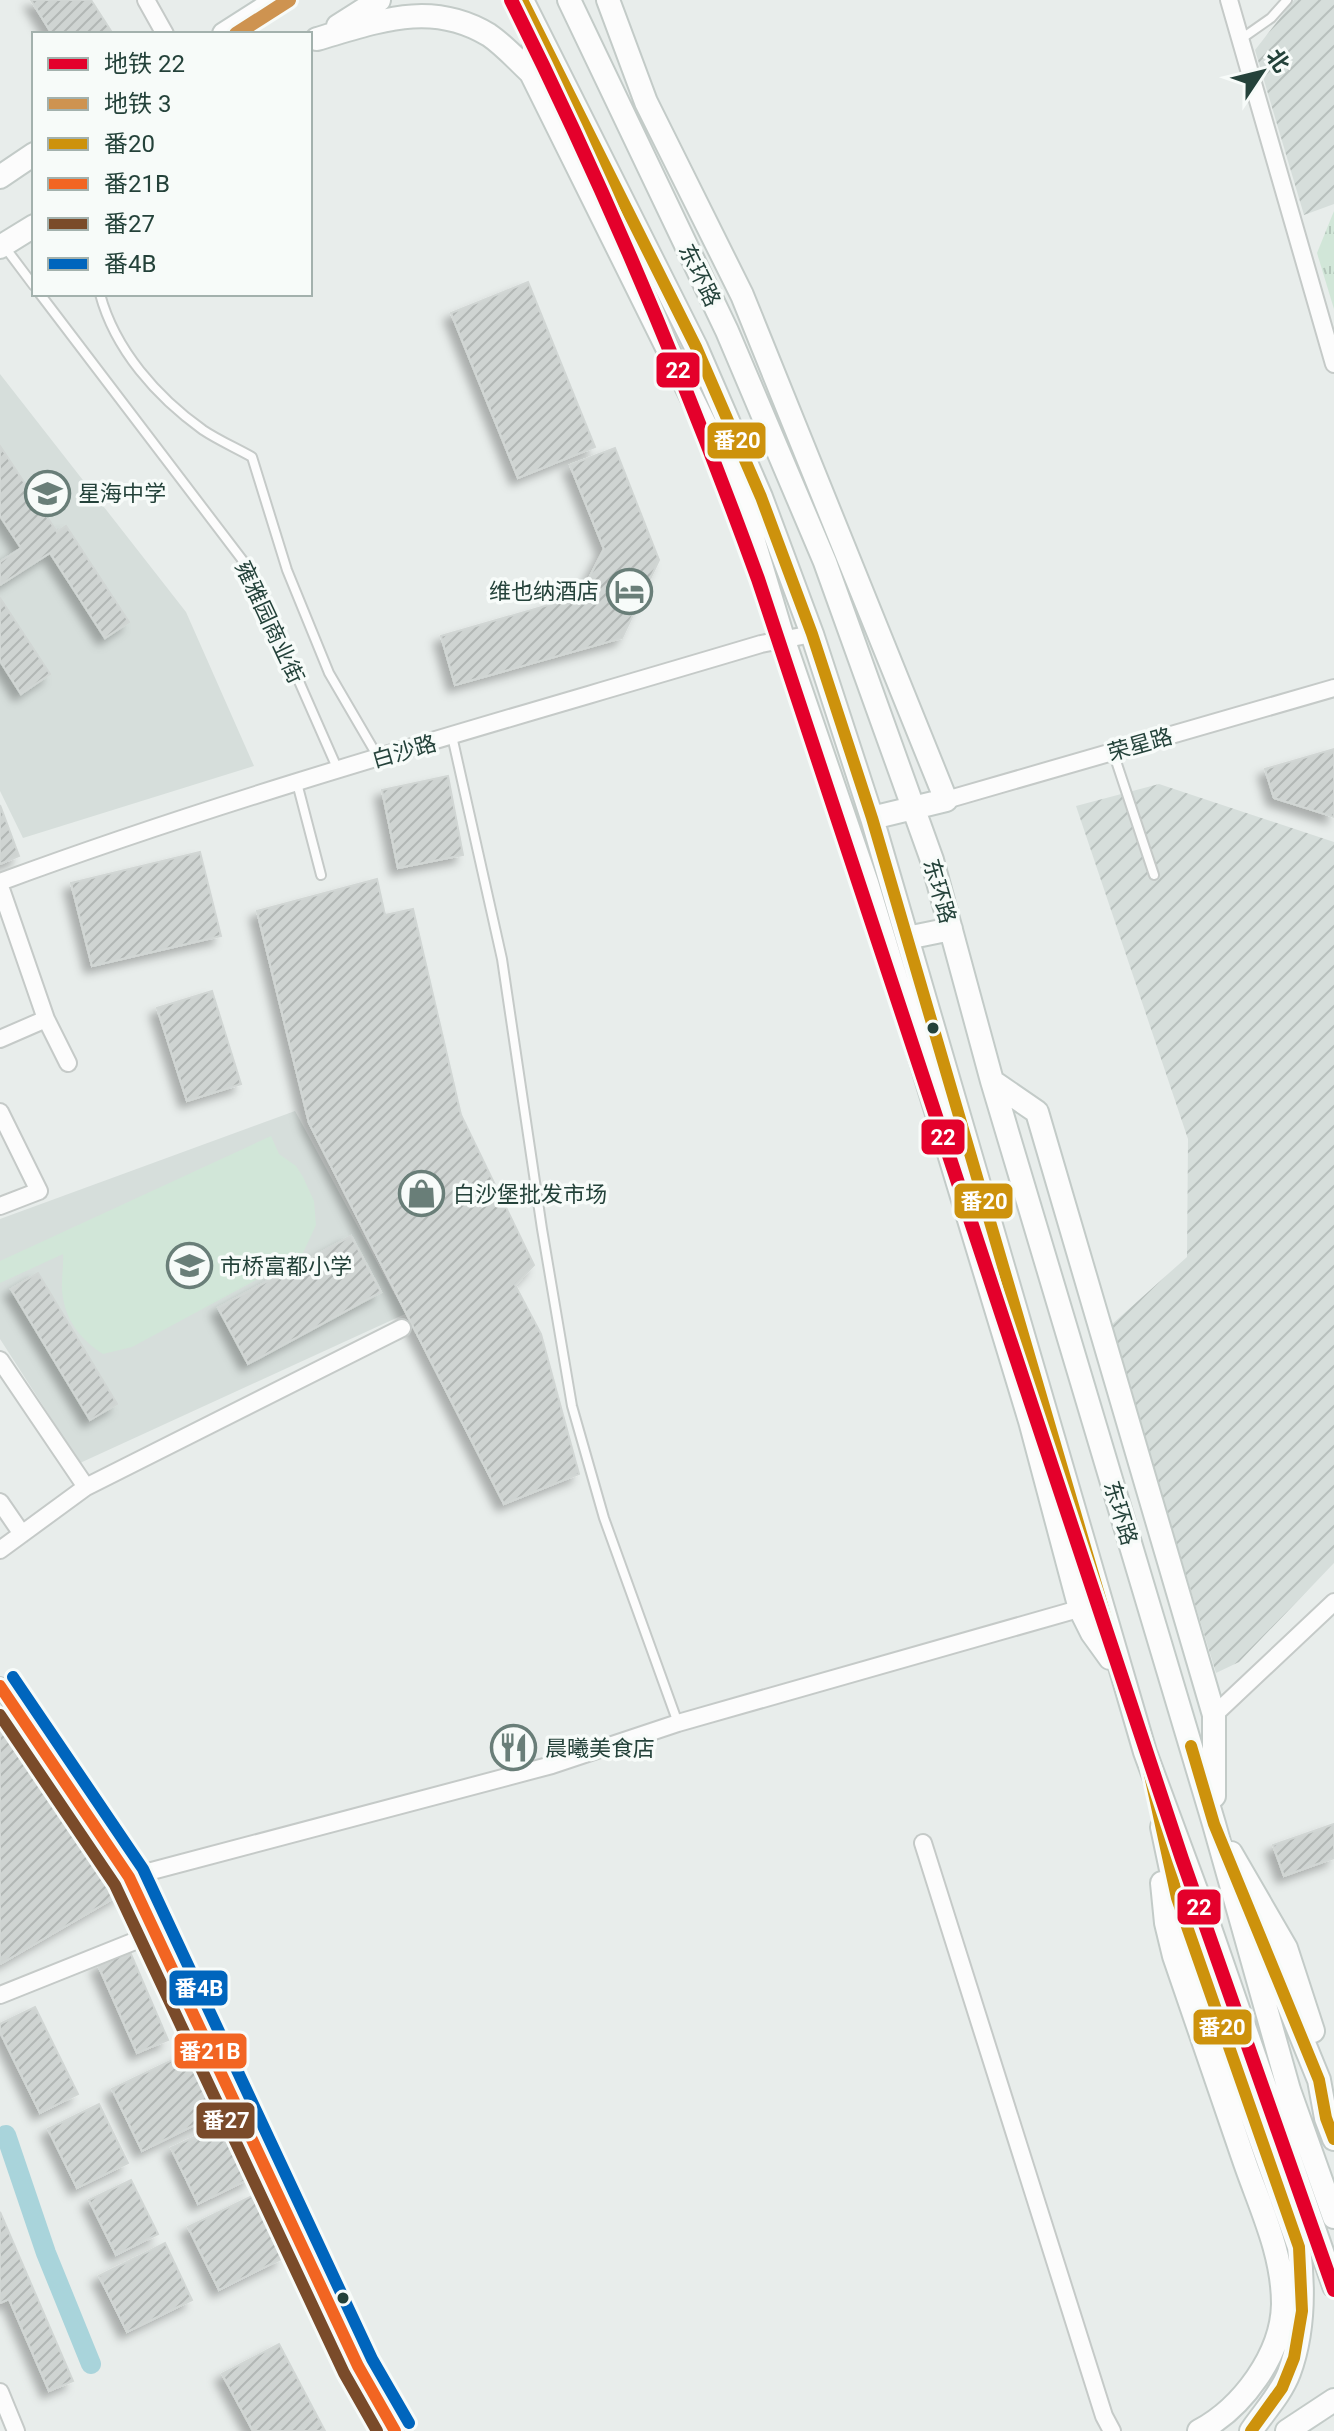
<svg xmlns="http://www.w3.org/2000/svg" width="1334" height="2431" viewBox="0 0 1334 2431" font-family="Roboto,'Noto Sans SC',sans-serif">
  <defs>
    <pattern id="industrial-furrows" width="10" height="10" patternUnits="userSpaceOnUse" patternTransform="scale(2)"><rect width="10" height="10" fill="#d6dedb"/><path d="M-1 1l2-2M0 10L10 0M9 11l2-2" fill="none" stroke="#b8c0bd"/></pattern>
    <pattern id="park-tufts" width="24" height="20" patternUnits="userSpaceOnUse" patternTransform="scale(2)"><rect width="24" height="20" fill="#d1e6d8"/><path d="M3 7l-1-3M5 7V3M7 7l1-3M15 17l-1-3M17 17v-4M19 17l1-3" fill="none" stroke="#b3c6ba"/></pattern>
    <pattern id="building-hatch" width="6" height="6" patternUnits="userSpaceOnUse" patternTransform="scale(2)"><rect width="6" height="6" fill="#cfd4d2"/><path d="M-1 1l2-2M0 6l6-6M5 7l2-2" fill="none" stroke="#b2b7b5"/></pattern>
    <filter id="shadow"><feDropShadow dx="-7" dy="7" stdDeviation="4" flood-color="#0004"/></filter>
  </defs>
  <rect width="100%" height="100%" fill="#e8edeb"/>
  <path fill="#d6dedb" d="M0 374 186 612 254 766 23 838 0 791Z
    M295 1111 405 1314 80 1463 0 1339V1219Z"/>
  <path fill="url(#industrial-furrows)" d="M1294 0H1334V204L1304 215 1255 50Z
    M1159 784 1334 842V1563L1239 1662 1216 1673 1110 1326 1187 1257 1188 1139 1076 806Z"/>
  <path fill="#d1e6d8" d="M271 1136 279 1154 296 1166 303 1177 314 1201 316 1225 302 1255 132 1347 103 1354C83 1341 67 1323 63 1298 60 1284 64 1268 63 1254L0 1283V1261Z"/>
  <path fill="url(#park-tufts)" d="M1334 211V309L1317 253Z"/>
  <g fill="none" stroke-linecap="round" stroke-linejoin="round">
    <path stroke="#a9d4db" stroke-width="20" d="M6 2135 46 2253 91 2364"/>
  </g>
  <path fill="url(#building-hatch)" stroke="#d1d6d4" stroke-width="2" filter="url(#shadow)" d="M31 0H91L113 34H52Z
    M528 282 595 447 518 478 451 313Z
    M0 446 57 532 66 526 129 622 105 638 50 553 0 585V562L21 548 0 516Z
    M615 448 659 560 622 638 455 685 441 636 580 596 604 549 570 465Z
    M0 598 50 674 21 694 0 661Z
    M1334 749V817L1274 798 1265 769Z
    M448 776 463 855 398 868 382 790Z
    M0 805 19 856 0 864Z
    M200 852 221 936 92 966 71 883Z
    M377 879 385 915 413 909 461 1115 534 1265 515 1285 541 1334 579 1474 504 1504 309 1123 257 911Z
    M212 991 241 1084 187 1101 157 1008Z
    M351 1236 381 1292 248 1364 218 1308Z
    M38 1273 117 1404 90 1420 11 1289Z
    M0 1729 121 1894 0 1964Z
    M1334 1824V1858L1284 1876 1273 1845Z
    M130 1952 168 2040 137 2053 98 1965Z
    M35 2007 78 2094 40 2113 0 2032V2024Z
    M193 2050 223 2111 142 2151 112 2089Z
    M99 2104 128 2163 77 2188 48 2129Z
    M224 2123 251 2178 198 2204 171 2148Z
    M131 2180 158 2234 116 2255 89 2200Z
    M252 2196 283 2258 219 2290 188 2227Z
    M0 2212 73 2381 49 2391 9 2299 0 2303Z
    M165 2243 192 2300 127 2332 99 2276Z
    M279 2344 325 2431H253L222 2374Z"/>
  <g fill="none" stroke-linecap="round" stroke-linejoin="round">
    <defs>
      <path id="service" d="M1241 39 1271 18 1287 0
        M4 246 34 286
        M40 294 250 570 338 770
        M100 294C115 350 157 397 203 430 218 440 236 448 252 457L287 570 329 673 378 757
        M452 736 502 959 542 1229 572 1406 604 1518 678 1723
        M1113 752 1154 875
        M297 783 321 875"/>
      <path id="minor" d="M146 0 165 34
        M1229 0 1334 364
        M946 800 1334 688
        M0 882C249 790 507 720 761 644L812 634
        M0 886 46 1019 0 1039
        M46 1019 68 1063
        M0 1112 39 1191 0 1206
        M0 1360 86 1487
        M0 1502 22 1534
        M0 1550 86 1487 402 1328
        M0 1686 129 1877 358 2366 395 2431
        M1214 1715 1334 1602
        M923 1843 1104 2416 1112 2431
        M129 1877 552 1765 678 1723 1089 1606
        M0 1995 155 1933
        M0 2392 16 2431"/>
      <path id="secondary" d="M522 0 696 347 761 497 812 634 872 818 1145 1752 1209 1925 1334 2286
        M569 0 727 331 825 562 932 860 992 1081 1214 1824 1289 2090 1334 2217
        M608 0 646 102 742 295 946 800
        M338 26 379 0
        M536 32 531 73 740 495 783 638 867 883 1030 1421 1080 1609 1092 1633 1110 1658
        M224 34 277 0
        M317 39C379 21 431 0 489 35 505 46 517 60 531 73
        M0 177 34 154
        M0 247 34 226
        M872 818 946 800
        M907 938 951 929
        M992 1081 1037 1112 1214 1715V1796
        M1162 1827 1177 1898 1195 1956 1299 2247C1304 2289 1304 2333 1289 2373 1281 2394 1264 2412 1251 2431
        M1231 1853 1286 1948 1313 2031
        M1162 1883 1166 1923 1174 1956C1198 2025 1222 2094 1245 2163 1261 2209 1283 2254 1283 2304 1282 2355 1242 2408 1199 2431
        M1255 1923 1319 2080 1326 2118 1334 2139
        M1287 2431 1334 2400"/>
    </defs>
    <use href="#service" stroke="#c5cac8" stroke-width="12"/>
    <use href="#minor" stroke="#c5cac8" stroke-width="20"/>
    <use href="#secondary" stroke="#c3cbc8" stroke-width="26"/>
    <use href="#service" stroke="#fcfcfc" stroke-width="8"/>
    <use href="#minor" stroke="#fcfcfc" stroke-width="16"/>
    <use href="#secondary" stroke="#fcfcfc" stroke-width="22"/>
    <defs>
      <path id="bus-1" d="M522 0 696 347 761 497 812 634 872 818 1145 1752 1177 1898 1299 2247 1302 2311 1294 2358 1282 2388 1251 2431
        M1191 1746 1214 1824 1319 2080 1326 2118 1334 2139"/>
      <path id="bus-2" d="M0 1686 129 1877 358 2366 395 2431"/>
      <path id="bus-3" d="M0 1715 115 1885 344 2373 377 2431"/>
      <path id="bus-4" d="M13 1677 143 1869 372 2359 409 2423"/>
    </defs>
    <use href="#bus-1" stroke="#f7fbf9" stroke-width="18"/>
    <use href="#bus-2" stroke="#f7fbf9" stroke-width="18"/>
    <use href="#bus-3" stroke="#f7fbf9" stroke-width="18"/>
    <use href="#bus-4" stroke="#f7fbf9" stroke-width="18"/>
    <use href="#bus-1" stroke="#cd920c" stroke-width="12"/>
    <use href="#bus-2" stroke="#f26522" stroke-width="12"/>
    <use href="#bus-3" stroke="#7a4b2a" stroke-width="12"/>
    <use href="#bus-4" stroke="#0065bd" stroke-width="12"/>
    <defs>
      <path id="metro-1" d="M511 0C605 188 686 381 758 579L1182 1859 1334 2290"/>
      <path id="metro-2" d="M236 34 289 0"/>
    </defs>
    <use href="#metro-1" stroke="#f7fbf9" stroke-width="20"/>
    <use href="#metro-2" stroke="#f7fbf9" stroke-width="20"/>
    <use href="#metro-1" stroke="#e4002b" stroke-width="14"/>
    <use href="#metro-2" stroke="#ce9350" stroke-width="14"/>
  </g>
  <defs>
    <symbol id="school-ring" viewBox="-11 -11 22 22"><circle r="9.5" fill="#f7fbf9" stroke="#697e78" stroke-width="1.5"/><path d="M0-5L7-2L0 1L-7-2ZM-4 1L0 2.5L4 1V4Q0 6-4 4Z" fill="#697e78"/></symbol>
    <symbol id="hotel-ring" viewBox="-11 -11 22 22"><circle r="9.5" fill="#f7fbf9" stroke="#697e78" stroke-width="1.5"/><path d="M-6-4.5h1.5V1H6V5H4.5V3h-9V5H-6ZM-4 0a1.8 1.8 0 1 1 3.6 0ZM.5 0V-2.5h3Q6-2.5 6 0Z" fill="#697e78"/></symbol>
    <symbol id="shop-ring" viewBox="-11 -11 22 22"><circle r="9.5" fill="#f7fbf9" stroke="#697e78" stroke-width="1.5"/><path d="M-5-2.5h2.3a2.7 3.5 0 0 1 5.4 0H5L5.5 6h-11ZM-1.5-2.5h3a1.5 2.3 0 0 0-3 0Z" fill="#697e78"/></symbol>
    <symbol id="restaurant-ring" viewBox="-11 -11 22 22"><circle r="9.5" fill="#f7fbf9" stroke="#697e78" stroke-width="1.5"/><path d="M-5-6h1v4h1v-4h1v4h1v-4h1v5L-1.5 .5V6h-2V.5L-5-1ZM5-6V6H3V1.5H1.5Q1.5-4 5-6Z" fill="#697e78"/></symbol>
  </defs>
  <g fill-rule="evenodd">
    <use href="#school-ring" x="22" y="468" width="51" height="51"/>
    <use href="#hotel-ring" x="604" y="566" width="51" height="51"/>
    <use href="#shop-ring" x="396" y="1168" width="51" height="51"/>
    <use href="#school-ring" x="164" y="1240" width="51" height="51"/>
    <use href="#restaurant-ring" x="488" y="1722" width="51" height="51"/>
  </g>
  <g fill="#24423a" stroke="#f7fbf9" stroke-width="3">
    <circle cx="933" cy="1028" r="7"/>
    <circle cx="343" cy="2298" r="7"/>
  </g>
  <g text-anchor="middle" stroke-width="7" stroke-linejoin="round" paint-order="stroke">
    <g font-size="22" fill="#24423a" stroke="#f7fbf9">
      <text transform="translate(700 275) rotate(64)" y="8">东环路</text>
      <text transform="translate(270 622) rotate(65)" y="8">雍雅园商业街</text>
      <text transform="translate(1140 744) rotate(-16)" y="8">荣星路</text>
      <text transform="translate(404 751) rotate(-16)" y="8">白沙路</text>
      <text transform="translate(940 891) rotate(74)" y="8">东环路</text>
      <text transform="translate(1121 1513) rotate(73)" y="8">东环路</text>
    </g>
    <g font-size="22" fill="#24423a" stroke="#f7fbf9" text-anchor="start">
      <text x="78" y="501">星海中学</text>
      <text x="599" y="599" text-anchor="end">维也纳酒店</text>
      <text x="453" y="1202">白沙堡批发市场</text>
      <text x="220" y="1274">市桥富都小学</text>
      <text x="545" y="1756">晨曦美食店</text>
    </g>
  </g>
  <g stroke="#f7fbf9" stroke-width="3">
    <rect x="655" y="351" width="46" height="38" rx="8" fill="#e4002b"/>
    <rect x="706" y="421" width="61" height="39" rx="8" fill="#cd920c"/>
    <rect x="920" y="1118" width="46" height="38" rx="8" fill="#e4002b"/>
    <rect x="953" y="1182" width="61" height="38" rx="8" fill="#cd920c"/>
    <rect x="1176" y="1888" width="46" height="38" rx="8" fill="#e4002b"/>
    <rect x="168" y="1969" width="61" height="38" rx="8" fill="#0065bd"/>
    <rect x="1192" y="2008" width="61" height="38" rx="8" fill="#cd920c"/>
    <rect x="173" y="2032" width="75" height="38" rx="8" fill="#f26522"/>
    <rect x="195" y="2101" width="61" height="39" rx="8" fill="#7a4b2a"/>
  </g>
  <g font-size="22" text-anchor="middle" font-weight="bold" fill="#fff">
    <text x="678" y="378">22</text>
    <text x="737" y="448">番20</text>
    <text x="943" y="1145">22</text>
    <text x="984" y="1209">番20</text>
    <text x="1199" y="1915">22</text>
    <text x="199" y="1996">番4B</text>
    <text x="1222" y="2035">番20</text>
    <text x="210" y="2059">番21B</text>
    <text x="226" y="2128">番27</text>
  </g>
  <rect x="32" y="32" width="280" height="264" fill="#f7fbf9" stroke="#a3b1ad" stroke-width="2"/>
  <rect x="48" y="58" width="40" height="12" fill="#e4002b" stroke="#a3b1ad" stroke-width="2"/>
  <text x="104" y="72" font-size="24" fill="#24423a">地铁 22</text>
  <rect x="48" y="98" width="40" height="12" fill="#ce9350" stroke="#a3b1ad" stroke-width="2"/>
  <text x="104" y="112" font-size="24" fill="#24423a">地铁 3</text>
  <rect x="48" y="138" width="40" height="12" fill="#cd920c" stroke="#a3b1ad" stroke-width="2"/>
  <text x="104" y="152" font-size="24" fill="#24423a">番20</text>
  <rect x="48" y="178" width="40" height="12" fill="#f26522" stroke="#a3b1ad" stroke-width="2"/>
  <text x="104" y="192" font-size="24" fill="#24423a">番21B</text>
  <rect x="48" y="218" width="40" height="12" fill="#7a4b2a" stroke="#a3b1ad" stroke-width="2"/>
  <text x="104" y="232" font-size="24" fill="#24423a">番27</text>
  <rect x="48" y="258" width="40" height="12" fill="#0065bd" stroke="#a3b1ad" stroke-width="2"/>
  <text x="104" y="272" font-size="24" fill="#24423a">番4B</text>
  <g transform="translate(1262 72) rotate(55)" stroke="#f7fbf9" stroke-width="6" paint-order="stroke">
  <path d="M0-6L14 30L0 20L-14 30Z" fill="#24423a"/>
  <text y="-12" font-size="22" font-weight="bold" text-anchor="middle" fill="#24423a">北</text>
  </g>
</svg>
